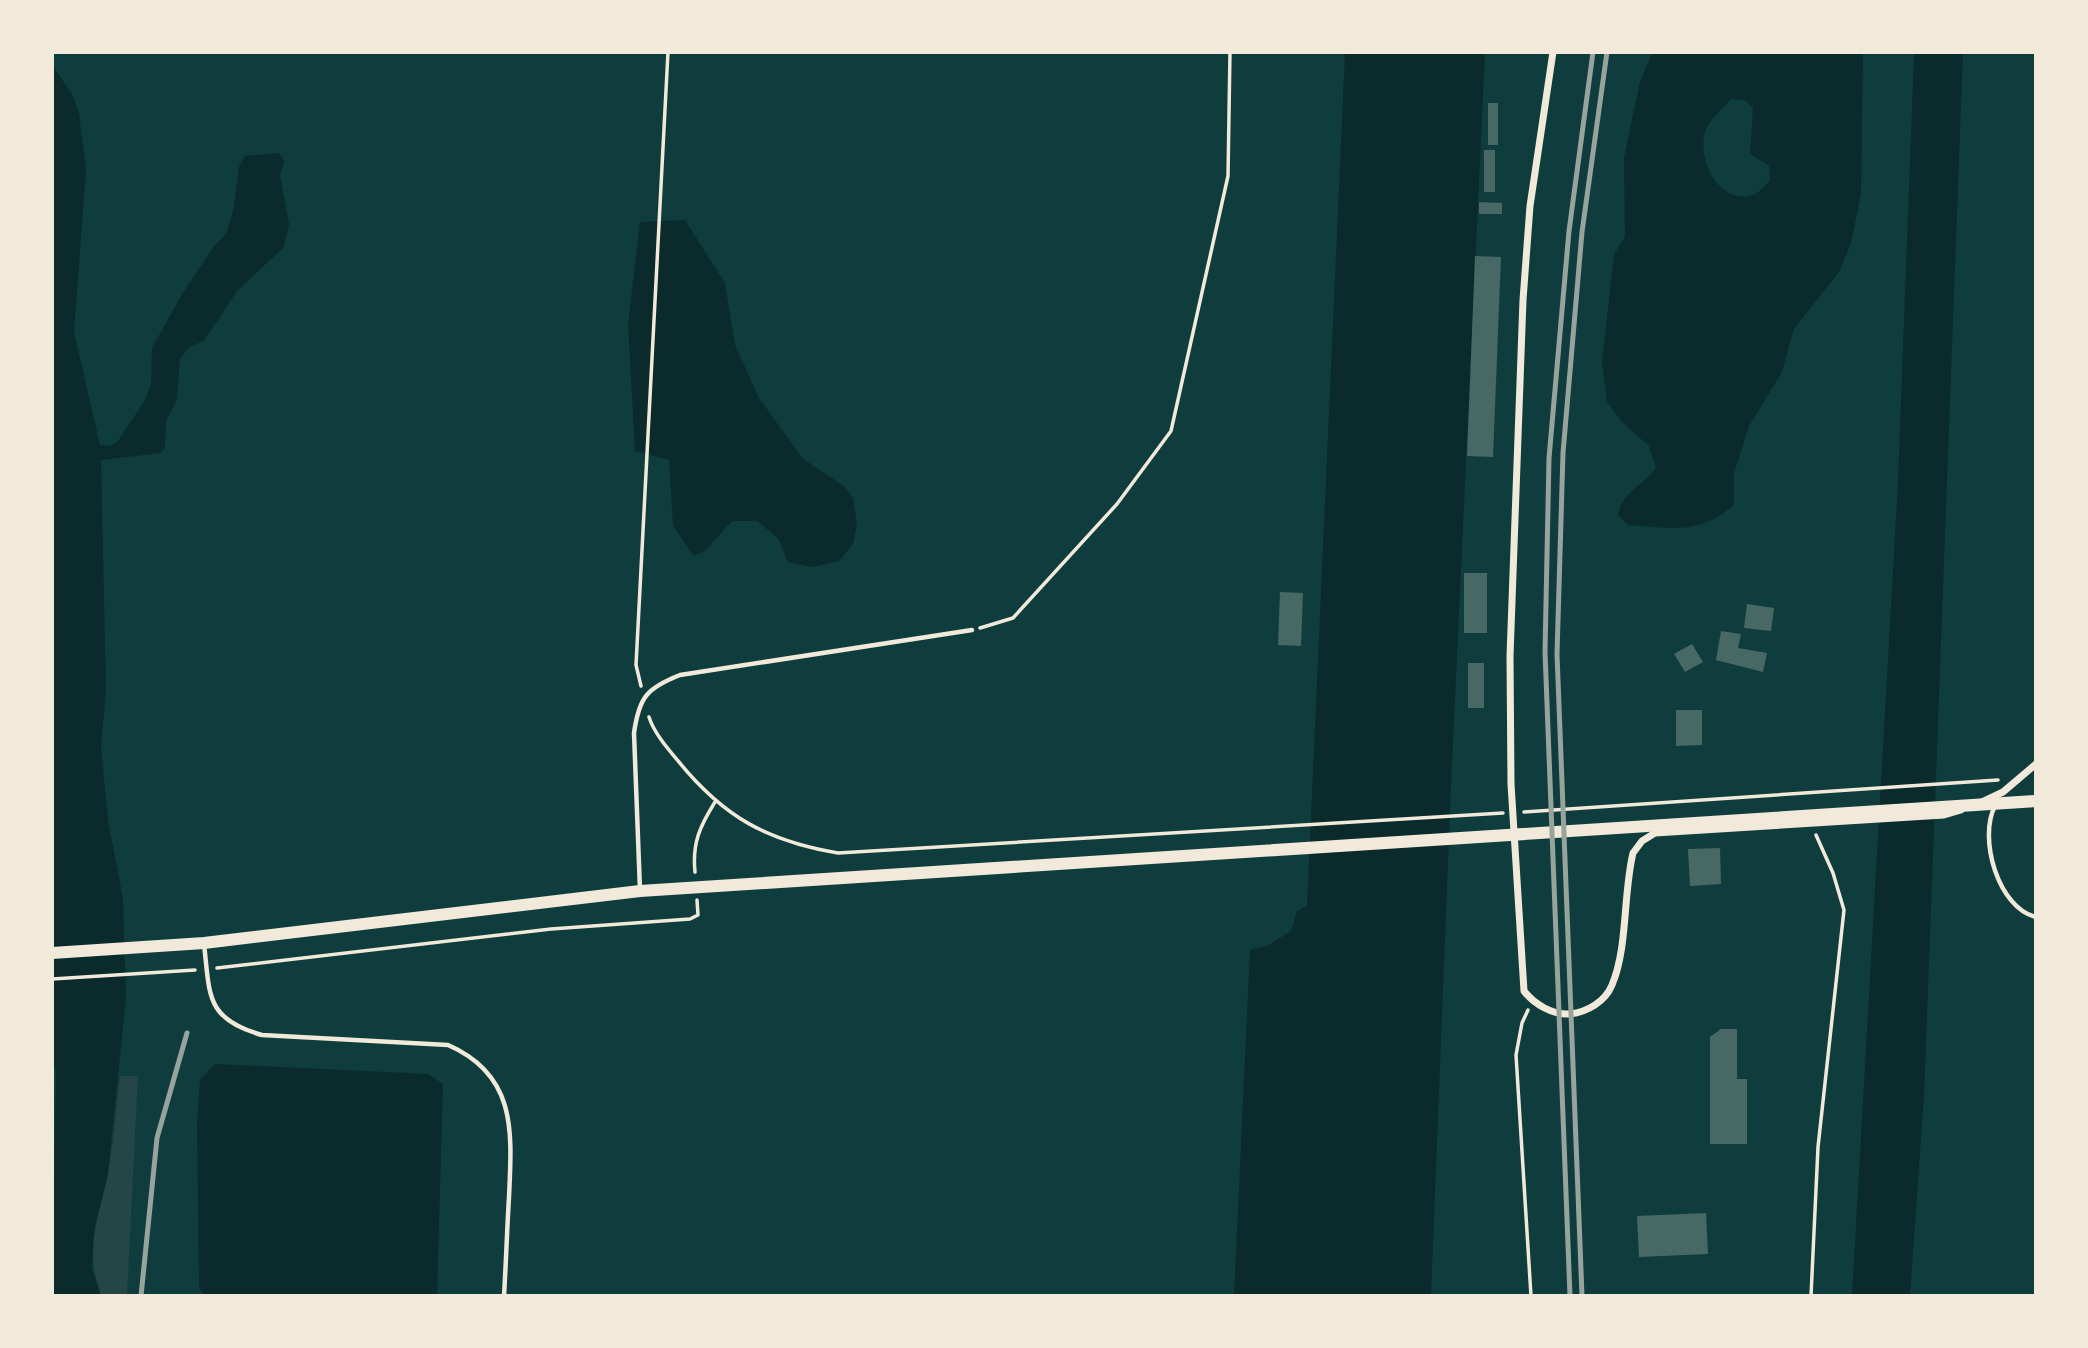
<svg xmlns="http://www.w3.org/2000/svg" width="2088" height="1348" viewBox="0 0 2088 1348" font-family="'Archivo Narrow',sans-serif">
  <rect width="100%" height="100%" fill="#0f3d3e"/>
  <path fill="#244646" d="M120 1076H138L127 1295H101C84 1246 99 1221 108 1173 114 1141 116 1108 120 1076Z"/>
  <path fill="#0a2a2b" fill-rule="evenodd" d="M1345 53H1485L1451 785 1431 1295 1234 1296 1250 950 1269 945 1291 931 1297 911 1307 906Z
    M1652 53H1863L1861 194 1851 243 1839 272 1794 329 1782 372 1749 426 1734 473V505C1699 535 1672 528 1628 525L1618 515C1621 494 1644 484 1656 468L1649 446 1622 422 1607 402 1602 362 1614 254 1625 237 1624 158 1640 82ZM1731 99 1744 100 1753 107 1750 154 1769 166 1770 180C1764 187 1758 194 1749 196 1716 202 1696 155 1706 129 1711 118 1724 108 1731 99Z
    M1914 53H1963L1924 1096 1910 1295 1852 1296 1898 482Z
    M52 65 72 94 79 114 86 170 74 332 100 445 111 446 118 441 145 400 151 384 152 348 182 294 214 246 226 234 233 212 239 167 245 156 279 153 284 161 280 176 289 224 284 247 237 291 204 341 189 347 180 359 177 399 166 422 165 446 161 453 101 460 106 691 101 747 108 820 123 899 126 998 108 1174 94 1230 92 1269 101 1296 52 1295 56 1074 52 1051Z
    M685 220 725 283 735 345 759 398 803 459 844 486 853 498 857 524 853 544 839 561 812 567 788 562 778 538 757 521H732L705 551 694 556 673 526 669 460 635 451 628 324 640 222Z
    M215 1064 428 1074 443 1084 437 1295 206 1296 199 1289 197 1123 200 1080Z"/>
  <path fill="#486865" d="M1488 103H1498V145H1488Z
    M1484 150H1495V192H1484Z
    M1479 202 1502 203V214H1479Z
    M1475 256 1501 257 1493 457 1467 456Z
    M1464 573H1487V633H1464Z
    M1280 592 1303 593 1301 646 1278 645Z
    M1747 604 1774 608 1771 631 1744 628Z
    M1721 631 1741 634 1738 648 1767 653 1763 672 1716 660Z
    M1692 644 1703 662 1685 672 1674 654Z
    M1468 663H1484V708H1468Z
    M1676 710H1702V745L1676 746Z
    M1720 848 1721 884 1690 886 1688 849Z
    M1721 1029H1737V1079H1747V1144H1710V1037Z
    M1706 1213 1708 1254 1639 1257 1637 1216Z"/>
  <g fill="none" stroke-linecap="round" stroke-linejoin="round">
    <path stroke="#f1e9da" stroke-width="3.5" d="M980 628 1013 618 1117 504 1171 431 1228 176 1230 52
      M641 686 636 665 668 52
      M649 717C654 733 668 749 679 762 724 817 767 841 838 853L1503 813
      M1524 812 1998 780
      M695 872C692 843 700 826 715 802
      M217 968 551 929 690 919 698 915 697 900
      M52 979 195 970
      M1528 1010 1522 1023 1516 1055 1531 1296
      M1811 1296 1818 1147 1844 910 1833 873 1816 835"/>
    <path stroke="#f1e9da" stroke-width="4.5" d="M1995 806C1978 838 1998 908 2036 917
      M640 890 634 733C639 697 647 688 680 675L972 630
      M204 944C210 995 205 1019 262 1035L448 1045C517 1075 512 1132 509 1197 507 1230 506 1263 504 1296"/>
    <path stroke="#f1e9da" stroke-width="7" d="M1553 52 1530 206 1523 300 1510 656 1511 784 1524 991C1534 1004 1552 1015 1570 1014 1587 1012 1605 1002 1612 985 1628 947 1623 894 1633 853L1642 841 1655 833 1944 815 1961 810
      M1982 802 2003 792 2036 764"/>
    <path stroke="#f1e9da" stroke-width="12" d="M52 953 204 943 640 891 2036 801"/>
    <path stroke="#97a49c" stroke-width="5" d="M141 1296 157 1138 187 1033
      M1570 1296 1545 652 1549 458 1569 231 1593 52
      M1582 1296 1557 654 1563 453 1582 232 1607 52"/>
  </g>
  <rect width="2088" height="1348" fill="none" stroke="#f1e9da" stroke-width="108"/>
</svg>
